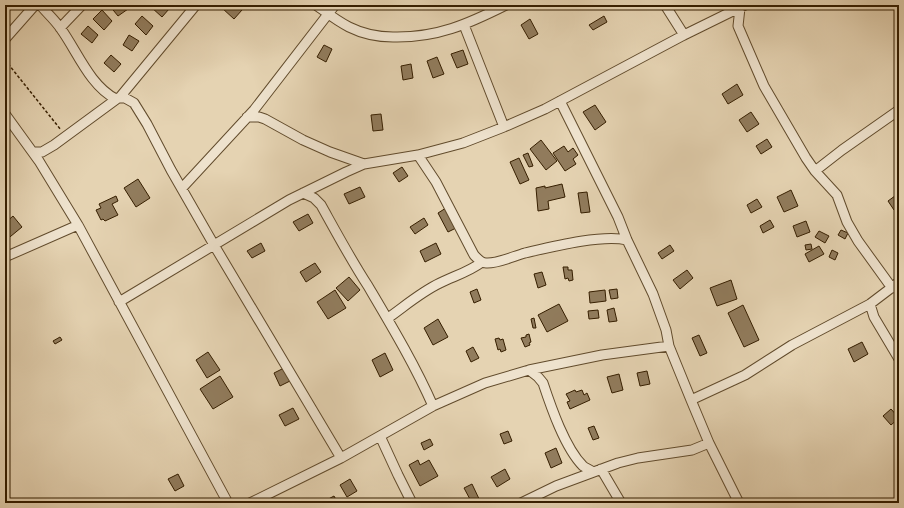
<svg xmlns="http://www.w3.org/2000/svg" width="904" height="508" viewBox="0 0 904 508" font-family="Cardo,serif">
  <rect width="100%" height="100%" fill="#e5d3b2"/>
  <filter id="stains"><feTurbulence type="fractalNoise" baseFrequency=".005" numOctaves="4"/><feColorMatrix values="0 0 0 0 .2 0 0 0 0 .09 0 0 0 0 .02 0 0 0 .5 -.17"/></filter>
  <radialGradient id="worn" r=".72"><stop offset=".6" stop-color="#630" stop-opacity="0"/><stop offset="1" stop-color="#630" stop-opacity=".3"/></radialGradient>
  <path fill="#917c5d" stroke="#351e00" d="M109 5H125L128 9 118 16Z
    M152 5H165L169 9 162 17 151 7Z
    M225 5H236L242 10 234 19 222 8Z
    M102 10 112 21 104 30 93 19Z
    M142 16 153 26 146 35 135 24Z
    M604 16 607 22 593 30 589 25Z
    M530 19 538 34 529 39 521 25Z
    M88 26 98 35 92 43 81 34Z
    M129 35 139 41 132 51 123 45Z
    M324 45 332 49 326 62 317 57Z
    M463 50 468 64 457 68 451 54Z
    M111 55 121 64 114 72 104 63Z
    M437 57 444 74 433 78 427 61Z
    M411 64 413 78 403 80 401 66Z
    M737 84 743 95 728 104 722 94Z
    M595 105 606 122 595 130 583 112Z
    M751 112 759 124 747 132 739 120Z
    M381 114 383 130 373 131 371 115Z
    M767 139 772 147 761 154 756 146Z
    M541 140 557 161 546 170 530 149Z
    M564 146 568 152 573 148 578 155 573 159 576 164 565 171 553 153Z
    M528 153 533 166 529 167 523 155Z
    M519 158 529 180 520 184 510 162Z
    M402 167 408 176 399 182 393 173Z
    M138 179 150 198 136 207 124 188Z
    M562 184 565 197 548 201 549 209 538 211 536 188 545 186V188Z
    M360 187 365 197 349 204 344 194Z
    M791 190 798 206 784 212 777 197Z
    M587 192 590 212 581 213 578 193Z
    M899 193V206L894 210 888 201Z
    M116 196 118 201 112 204 118 215 105 221 103 219 101 220 96 210 101 208 99 204Z
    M757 199 762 207 751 213 747 205Z
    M446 208 456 228 448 232 438 213Z
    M308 214 313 223 299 231 293 222Z
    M13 216 22 227 5 241V223Z
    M424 218 428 225 415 234 410 227Z
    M770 220 774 227 763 233 760 226Z
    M806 221 810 232 797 237 793 226Z
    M841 230 848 233 845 239 838 235Z
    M819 231 829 236 825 243 815 237Z
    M261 243 265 251 252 258 247 251Z
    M436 243 441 254 425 262 420 251Z
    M811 244 812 249 806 250 805 245Z
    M670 245 674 251 662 259 658 253Z
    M819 246 824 254 809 262 805 254Z
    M832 250 838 253 835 260 829 257Z
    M315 263 321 272 306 282 300 272Z
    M563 267H568V270H572L573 280 569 281 568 278 565 279Z
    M687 270 693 278 680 289 673 280Z
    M542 272 546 285 538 288 534 274Z
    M349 277 360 290 348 301 336 288Z
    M731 280 737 299 717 306 710 288Z
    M477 289 481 300 474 303 470 292Z
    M617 289 618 298 611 299 609 290Z
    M335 290 346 308 328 319 317 302Z
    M605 290 606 301 590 303 589 292Z
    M559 304 568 321 547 332 538 315Z
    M743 305 759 340 744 347 728 313Z
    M614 308 617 321 609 322 607 310Z
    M598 310 599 318 589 319 588 311Z
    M534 318 536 328H533L531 319Z
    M438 319 448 337 433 345 424 328Z
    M529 334 531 342 529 343 530 345 525 347 521 338 526 337V335Z
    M699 335 707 353 700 356 692 338Z
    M60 337 62 340 55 344 53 341Z
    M499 338 500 340 503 339 506 350 501 352 500 349 498 350 495 339Z
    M862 342 868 354 854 362 848 349Z
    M473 347 479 358 471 362 466 351Z
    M208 352 220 370 207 378 196 360Z
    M385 353 393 370 380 377 372 360Z
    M284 368 290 381 280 386 274 373Z
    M647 371 650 384 640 386 637 373Z
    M619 374 623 390 612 393 607 377Z
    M220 376 233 397 213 409 200 389Z
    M575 390 576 392 582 390 584 395 587 393 590 400 570 409 567 402 570 401 566 394Z
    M293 408 299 419 285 426 279 415Z
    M891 409 899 418 891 425 883 416Z
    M594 426 599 438 593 440 588 428Z
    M508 431 512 441 504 444 500 434Z
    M430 439 433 445 424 450 421 443Z
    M556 448 562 463 551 468 545 453Z
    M418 460 420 465 429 460 438 476 420 486 409 465Z
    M505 469 510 479 497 487 491 477Z
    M178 474 184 486 175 491 168 479Z
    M350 479 357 491 347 497 340 485Z
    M472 484 481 503H472L464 488Z
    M334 496 338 503H321Z"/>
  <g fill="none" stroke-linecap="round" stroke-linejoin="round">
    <defs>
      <path id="minor" d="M40 5C47 13 55 20 61 29 77 51 90 86 116 99
        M316 5C327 13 337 21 349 27 363 34 378 37 393 37 437 38 468 24 506 5
        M665 5 684 35
        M740 8 738 26 764 86 806 158 815 171 837 195 847 222 858 241 892 288
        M464 25 504 127
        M60 28 82 5
        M5 39 35 5
        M120 97 196 5
        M560 101 618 217 627 240 653 294 666 330 669 346 691 400 709 443 739 503
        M5 114 39 161 78 225 228 503
        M247 117H259L265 119 303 140 330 152 364 164
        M33 152H42L54 145 118 98H125L134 103 147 124 171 170 214 245 341 458
        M418 155 436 182 474 255C477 258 481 263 486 263 497 264 514 256 525 253 551 247 602 234 627 240
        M815 171 842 150 899 110
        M182 188 254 110 335 5
        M303 193 314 198 321 205C336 232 351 260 368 286 391 325 415 365 433 406
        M5 257 78 225
        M119 302 289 200 346 172 364 164 418 155 463 143 504 127 545 109 684 35 745 5
        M870 304 874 317 899 359
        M388 318C405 306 421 292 440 283 454 276 469 272 482 262
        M529 370 538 377 543 383C551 407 565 448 583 466 586 468 590 470 593 472
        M691 400 745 375 792 345 870 304 899 282
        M380 436 398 475 412 503
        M601 469 621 503
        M250 503 341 458 433 406 485 383 529 370 602 355 669 346
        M521 503 556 486 618 463 638 458 692 450 709 443"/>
    </defs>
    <use href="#minor" stroke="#614b2c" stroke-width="11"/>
    <path stroke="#351e00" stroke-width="1.5" stroke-dasharray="3 2" stroke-linecap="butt" d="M5 60 61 130"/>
    <use href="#minor" stroke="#eee2cd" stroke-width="9"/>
  </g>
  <rect width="904" height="508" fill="none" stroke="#e5d3b2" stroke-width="20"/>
  <rect x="6" y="6" width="892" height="496" fill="none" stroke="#351e00" stroke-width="2"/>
  <rect x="10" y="10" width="884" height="488" fill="none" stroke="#351e00"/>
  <rect width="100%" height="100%" filter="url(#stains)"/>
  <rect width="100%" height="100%" fill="url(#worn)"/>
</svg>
